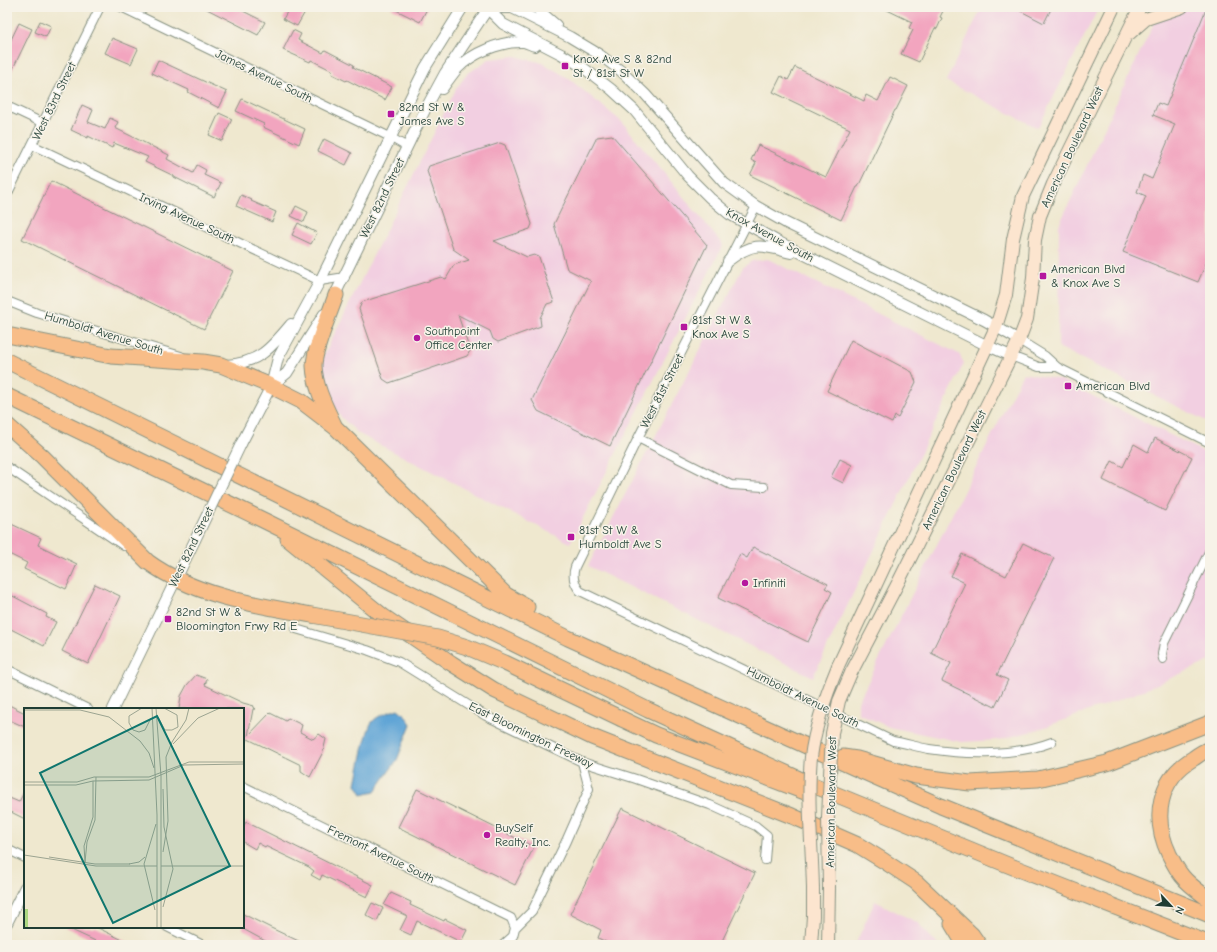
<svg xmlns="http://www.w3.org/2000/svg" width="1217" height="952" viewBox="0 0 1217 952" font-family="'Comic Neue',sans-serif">
  <rect width="100%" height="100%" fill="#f7f3e8"/>
  <filter id="ink" filterUnits="userSpaceOnUse"><feTurbulence type="fractalNoise" baseFrequency=".025" numOctaves="2"/><feDisplacementMap in="SourceGraphic" scale="8" xChannelSelector="R" yChannelSelector="G"/><feConvolveMatrix kernelMatrix="1 2 1 2 8 2 1 2 1" color-interpolation-filters="sRGB"/></filter>
  <filter id="wash" filterUnits="userSpaceOnUse"><feTurbulence type="fractalNoise" baseFrequency=".012" numOctaves="4" result="noise"/><feDisplacementMap in="SourceGraphic" scale="16" xChannelSelector="R" yChannelSelector="G"/><feGaussianBlur stdDeviation="0.9" result="paint"/><feColorMatrix in="noise" values="0 0 0 0 0 0 0 0 0 0 0 0 0 0 0 0 0 1.4 0 .05"/><feComposite in="paint" operator="in"/></filter>
  <g filter="url(#wash)">
    <rect width="100%" height="100%" fill="#efe8cf"/>
    <path fill="#f2cfe1" d="M982 7H1099L1038 128 946 81Z
      M1162 7H1210V423L1058 347 1059 225 1139 54Z
      M515 56 543 63 568 78 622 122 723 245 570 543 359 434 341 417 331 400 324 381 322 359 456 89 467 74 489 59Z
      M768 259 959 354 964 363 813 677 588 566 743 267 752 261Z
      M1023 373 1061 380 1210 455V661L1132 695 1037 730 998 740 962 742 889 727 858 713V702Z
      M875 901 918 923 938 945H855Z"/>
    <path fill="#61a5d6" stroke="#407185" d="M398 709 405 715 411 724 397 760 375 791 362 794 356 784C359 771 366 730 372 722 378 715 390 712 398 709Z"/>
    <g id="blocks">
      <path fill="#f2a5bf" d="M203 7H235L265 22 258 35Z
        M290 7H296L305 12 297 26 283 19Z
        M390 7H428L420 22Z
        M881 7H945L940 17 942 18 937 29 935 28 919 62 901 54 913 30 909 28 912 22Z
        M1013 7H1052L1044 23Z
        M1207 7H1210V254L1198 282 1123 252 1146 196 1137 192 1143 175 1152 179 1175 124 1153 115 1158 103 1166 106Z
        M40 21 51 26 46 37 35 32Z
        M19 23 32 29 7 81V48Z
        M293 30 301 34 298 40 323 53 325 50 354 65 353 67 392 87 385 100 347 80 346 81 332 74 333 71 311 60 310 62 283 50Z
        M112 38 138 49 131 64 105 53Z
        M158 60 227 92 219 108 188 92 189 90 152 73Z
        M795 67 864 101 866 95 878 101 890 77 908 86 896 110H895L858 187H857L841 220 750 175 756 163 751 160 758 145 826 177 850 129 773 92 781 76 788 80Z
        M242 99 305 129 299 144 263 127 264 124 236 111Z
        M82 105 93 110 88 122 105 129 110 118 118 122 115 128 169 155 167 159 193 173 197 165 206 170 204 175 221 183 214 197 174 177V176L145 162 148 157 114 143 112 148 88 136V138L71 130Z
        M219 113 232 119 222 141 209 135Z
        M612 135 707 245 610 446 538 411 532 400 591 281 567 269 554 224 597 137Z
        M324 139 352 153 346 165 318 151Z
        M500 143 505 145 532 224 530 229 494 241 527 257 534 255 539 257 554 302 547 304 540 318 541 326 498 342 493 339 490 331 458 315 470 351 467 356 389 383 383 379 359 309 362 302 441 277 446 279 454 265 469 260 453 249 427 171 429 166Z
        M51 181 233 271 204 329 22 239Z
        M241 195 252 200 251 201 276 212 272 222 236 206Z
        M296 206 308 212 304 222 291 216Z
        M298 223 317 233 311 244 292 235Z
        M851 340 912 372 916 382 898 418 895 416 892 423 827 391Z
        M1155 438 1192 457 1165 511 1103 480 1112 461 1123 467 1134 444 1148 452Z
        M840 459 852 465 843 483 831 477Z
        M7 522 41 538 38 545 77 564 66 589 24 569 27 563 7 553Z
        M1023 543 1054 558 997 675 1008 680 995 707 942 681 951 663 931 653 965 583 951 576 962 554 1006 576Z
        M753 547 828 584 825 588 832 592 808 642 718 598 740 554 747 558Z
        M95 584 120 596 88 664 62 651Z
        M7 593 47 614 46 617 56 622 44 646 7 627Z
        M196 675 207 679 205 685 243 703 254 706 253 708 255 709H253L248 736 270 713 286 721 288 718 302 725 300 732 313 739 319 734 326 739 323 752 310 777 301 771V765L248 739 247 741H243V709H179L181 696 187 685Z
        M7 704 25 713V727L7 719Z
        M417 789 534 847 515 885 398 827Z
        M25 790V819L7 810V797L19 802Z
        M622 808 755 873 720 945H612L598 938 601 930 570 914Z
        M246 822 373 885 367 897 322 875 320 880 311 875 314 871 309 867 265 846V847L258 843 255 849 243 842V827Z
        M391 893 411 902 410 905 444 921 445 919 467 930 461 942 417 921 411 935 400 930 407 916 384 905Z
        M372 903 383 908 377 921 366 915Z
        M243 914 271 928 307 945H274L267 942 243 929Z
        M65 927H96L133 945H104Z"/>
    </g>
  </g>
  <g filter="url(#ink)">
    <use href="#blocks" fill-opacity="0" stroke="#879282" stroke-width="1"/>
    <g fill="none" stroke-linecap="round" stroke-linejoin="round">
      <defs>
        <path id="minor" d="M121 7 390 137 407 147
          M7 106 43 123
          M32 145 320 281 345 277
          M7 195 100 7
          M756 206 638 438 575 567C572 576 574 584 580 591L893 741C905 743 917 747 929 749 967 755 1016 756 1052 742
          M7 301 37 313 181 356
          M1019 340 1045 356 1057 367 1210 443
          M1011 356 1039 367H1057
          M638 438 731 485 764 487
          M7 467 124 546
          M296 629 367 650 399 662 486 716 582 762 636 779 710 805 756 826 767 835 765 860
          M1163 659 1162 654 1164 643 1210 550
          M7 669 88 709
          M243 786 511 918 515 928
          M7 849 25 858
          M167 927 203 945
          M503 945 513 936 515 928 532 911 566 841 589 789 582 762"/>
        <path id="tertiary" d="M486 7 503 24 561 54 581 66 611 89 634 110 688 176 710 198 729 214 777 241 988 346 1011 356
          M535 7 556 25
          M488 8H512L570 37 600 55 621 71 645 94 724 183 756 206 786 223 984 320 1019 340
          M442 89C447 82 452 75 457 69 472 53 501 41 523 42 526 42 531 45 535 46
          M728 261C754 241 761 245 791 253
          M332 301 425 110 445 73 489 7
          M226 365C259 363 271 348 291 324
          M271 386 287 373 324 314
          M241 444 271 386 278 358 320 281 425 68 463 7
          M113 709 195 540
          M7 923 25 887"/>
        <path id="secondary" d="M1129 34 1146 19 1182 7
          M838 666 996 327 1006 295 1013 239 1023 196 1114 7
          M851 673 899 581 1019 340 1027 319 1033 278 1035 240 1040 216 1053 184 1140 7
          M811 945 813 916V888
          M828 945 829 888"/>
        <path id="motorway" d="M7 335 111 356 203 362 221 365 271 386 301 401 335 427 506 595 527 607
          M7 361 568 638 855 768 941 806 1210 915
          M7 396 265 521 648 710 808 783 1008 865 1210 944
          M7 425 42 456 148 562C195 596 255 605 312 615
          M334 425C325 406 315 387 314 366 314 349 330 313 336 295
          M288 539 384 617 451 663 494 690 592 737 792 816 858 845 884 861 916 882 972 935 979 945
          M622 719 656 735 805 792
          M1210 749C1204 751 1199 754 1194 758 1158 779 1152 818 1169 854 1173 862 1177 870 1182 876 1189 885 1201 893 1210 900
          M843 757 857 759 916 776 970 783 1038 779 1107 763 1210 723
          M952 924 965 945"/>
      </defs>
      <use href="#minor" stroke="#879282" stroke-width="10"/>
      <use href="#tertiary" stroke="#879282" stroke-width="12"/>
      <use href="#secondary" stroke="#879282" stroke-width="14"/>
      <use href="#motorway" stroke="#879282" stroke-width="17"/>
      <use href="#minor" stroke="#fff" stroke-width="8"/>
      <use href="#tertiary" stroke="#fff" stroke-width="10"/>
      <use href="#secondary" stroke="#fce5cf" stroke-width="12"/>
      <use href="#motorway" stroke="#f8bd88" stroke-width="15"/>
      <defs>
        <path id="tertiary-bridge" d="M195 540 241 444"/>
        <path id="secondary-bridge" d="M813 888C812 845 807 800 811 757 815 725 826 695 838 666
          M829 888 828 817 832 733 839 701 851 673"/>
        <path id="motorway-bridge" d="M312 615 438 638 467 647 505 663 622 719"/>
      </defs>
      <use href="#tertiary-bridge" stroke="#879282" stroke-width="12" stroke-linecap="butt"/>
      <use href="#secondary-bridge" stroke="#879282" stroke-width="14" stroke-linecap="butt"/>
      <use href="#motorway-bridge" stroke="#879282" stroke-width="17" stroke-linecap="butt"/>
      <use href="#tertiary-bridge" stroke="#fff" stroke-width="10"/>
      <use href="#secondary-bridge" stroke="#fce5cf" stroke-width="12"/>
      <use href="#motorway-bridge" stroke="#f8bd88" stroke-width="15"/>
    </g>
  </g>
  <g fill="#b5179e" stroke="#f7f3e8" stroke-width="1.5">
    <rect x="561" y="62" width="8" height="8" rx="2"/>
    <rect x="387" y="110" width="8" height="8" rx="2"/>
    <rect x="1039" y="272" width="8" height="8" rx="2"/>
    <rect x="680" y="323" width="8" height="8" rx="2"/>
    <circle cx="417" cy="338" r="4"/>
    <rect x="1064" y="382" width="8" height="8" rx="2"/>
    <rect x="567" y="533" width="8" height="8" rx="2"/>
    <circle cx="745" cy="583" r="4"/>
    <rect x="164" y="615" width="8" height="8" rx="2"/>
    <circle cx="487" cy="835" r="4"/>
  </g>
  <g text-anchor="middle" stroke-width="3" stroke-linejoin="round" paint-order="stroke">
    <g font-size="12" fill="#1f3d34" stroke="#f7f3e8" text-anchor="start">
      <text x="573" y="63">Knox Ave S &amp; 82nd<tspan x="573" dy="14">St / 81st St W</tspan></text>
      <text x="399" y="111">82nd St W &amp;<tspan x="399" dy="14">James Ave S</tspan></text>
      <text x="1051" y="273">American Blvd<tspan x="1051" dy="14">&amp; Knox Ave S</tspan></text>
      <text x="692" y="324">81st St W &amp;<tspan x="692" dy="14">Knox Ave S</tspan></text>
      <text x="425" y="335">Southpoint<tspan x="425" dy="14">Office Center</tspan></text>
      <text x="1076" y="390">American Blvd</text>
      <text x="579" y="534">81st St W &amp;<tspan x="579" dy="14">Humboldt Ave S</tspan></text>
      <text x="753" y="587">Infiniti</text>
      <text x="176" y="616">82nd St W &amp;<tspan x="176" dy="14">Bloomington Frwy Rd E</tspan></text>
      <text x="495" y="832">BuySelf<tspan x="495" dy="14">Realty, Inc.</tspan></text>
    </g>
    <g font-size="12" fill="#1f3d34" stroke="#f7f3e8">
      <text transform="translate(264 76) rotate(26)" y="4">James Avenue South</text>
      <text transform="translate(54 101) rotate(-64)" y="4">West 83rd Street</text>
      <text transform="translate(1072 147) rotate(-65)" y="4">American Boulevard West</text>
      <text transform="translate(382 198) rotate(-64)" y="4">West 82nd Street</text>
      <text transform="translate(187 218) rotate(25)" y="4">Irving Avenue South</text>
      <text transform="translate(770 235) rotate(29)" y="4">Knox Avenue South</text>
      <text transform="translate(104 333) rotate(17)" y="4">Humboldt Avenue South</text>
      <text transform="translate(662 391) rotate(-63)" y="4">West 81st Street</text>
      <text transform="translate(954 470) rotate(-64)" y="4">American Boulevard West</text>
      <text transform="translate(191 547) rotate(-64)" y="4">West 82nd Street</text>
      <text transform="translate(803 697) rotate(26)" y="4">Humboldt Avenue South</text>
      <text transform="translate(531 735) rotate(26)" y="4">East Bloomington Freeway</text>
      <text transform="translate(831 802) rotate(-89)" y="4">American Boulevard West</text>
      <text transform="translate(381 854) rotate(26)" y="4">Fremont Avenue South</text>
    </g>
  </g>
  <g transform="translate(24 708)">
    <rect width="220" height="220" fill="#efe8cf"/>
    <path d="M0 201H4V220H0Z" fill="#add782"/>
    <path fill="none" stroke="#9ca491" stroke-width="1" d="M118 0 105 8V15L109 22 115 24 121 22 127 10M128 0 133 107V220M132 0 137 68V220M0 2H56L85 9 116 33 125 45 130 60M134 9 141 22H148L154 19 153 7 140 0M149 36 174 10 196 0M0 74H53L70 69H125L165 54H220M0 77H52L69 73 125 72 160 57 220 56M139 144 144 113 142 49 148 34 162 12 165 0M0 147 72 158H133M25 149 71 156H106M61 154 63 134 71 112 72 69M61 154 60 138 69 109V73M105 156 115 154 121 149M137 158H220M139 199 149 161 140 119 139 81M131 202 120 156 132 116"/>
    <path fill="#0f766e" fill-opacity="0.15" stroke="#0f766e" stroke-width="2" d="M133 8 206 158 89 215 16 65Z"/>
    <rect width="220" height="220" fill="none" stroke="#1f3d34" stroke-width="2"/>
  </g>
  <rect width="1217" height="952" fill="none" stroke="#f7f3e8" stroke-width="24"/>
  <g transform="translate(1171 906) rotate(116)" stroke="#f7f3e8" stroke-width="3" paint-order="stroke">
  <path d="M0-3L7 15L0 10L-7 15Z" fill="#1f3d34"/>
  <text y="-6" font-size="11" font-weight="bold" text-anchor="middle" fill="#1f3d34">N</text>
  </g>
</svg>
